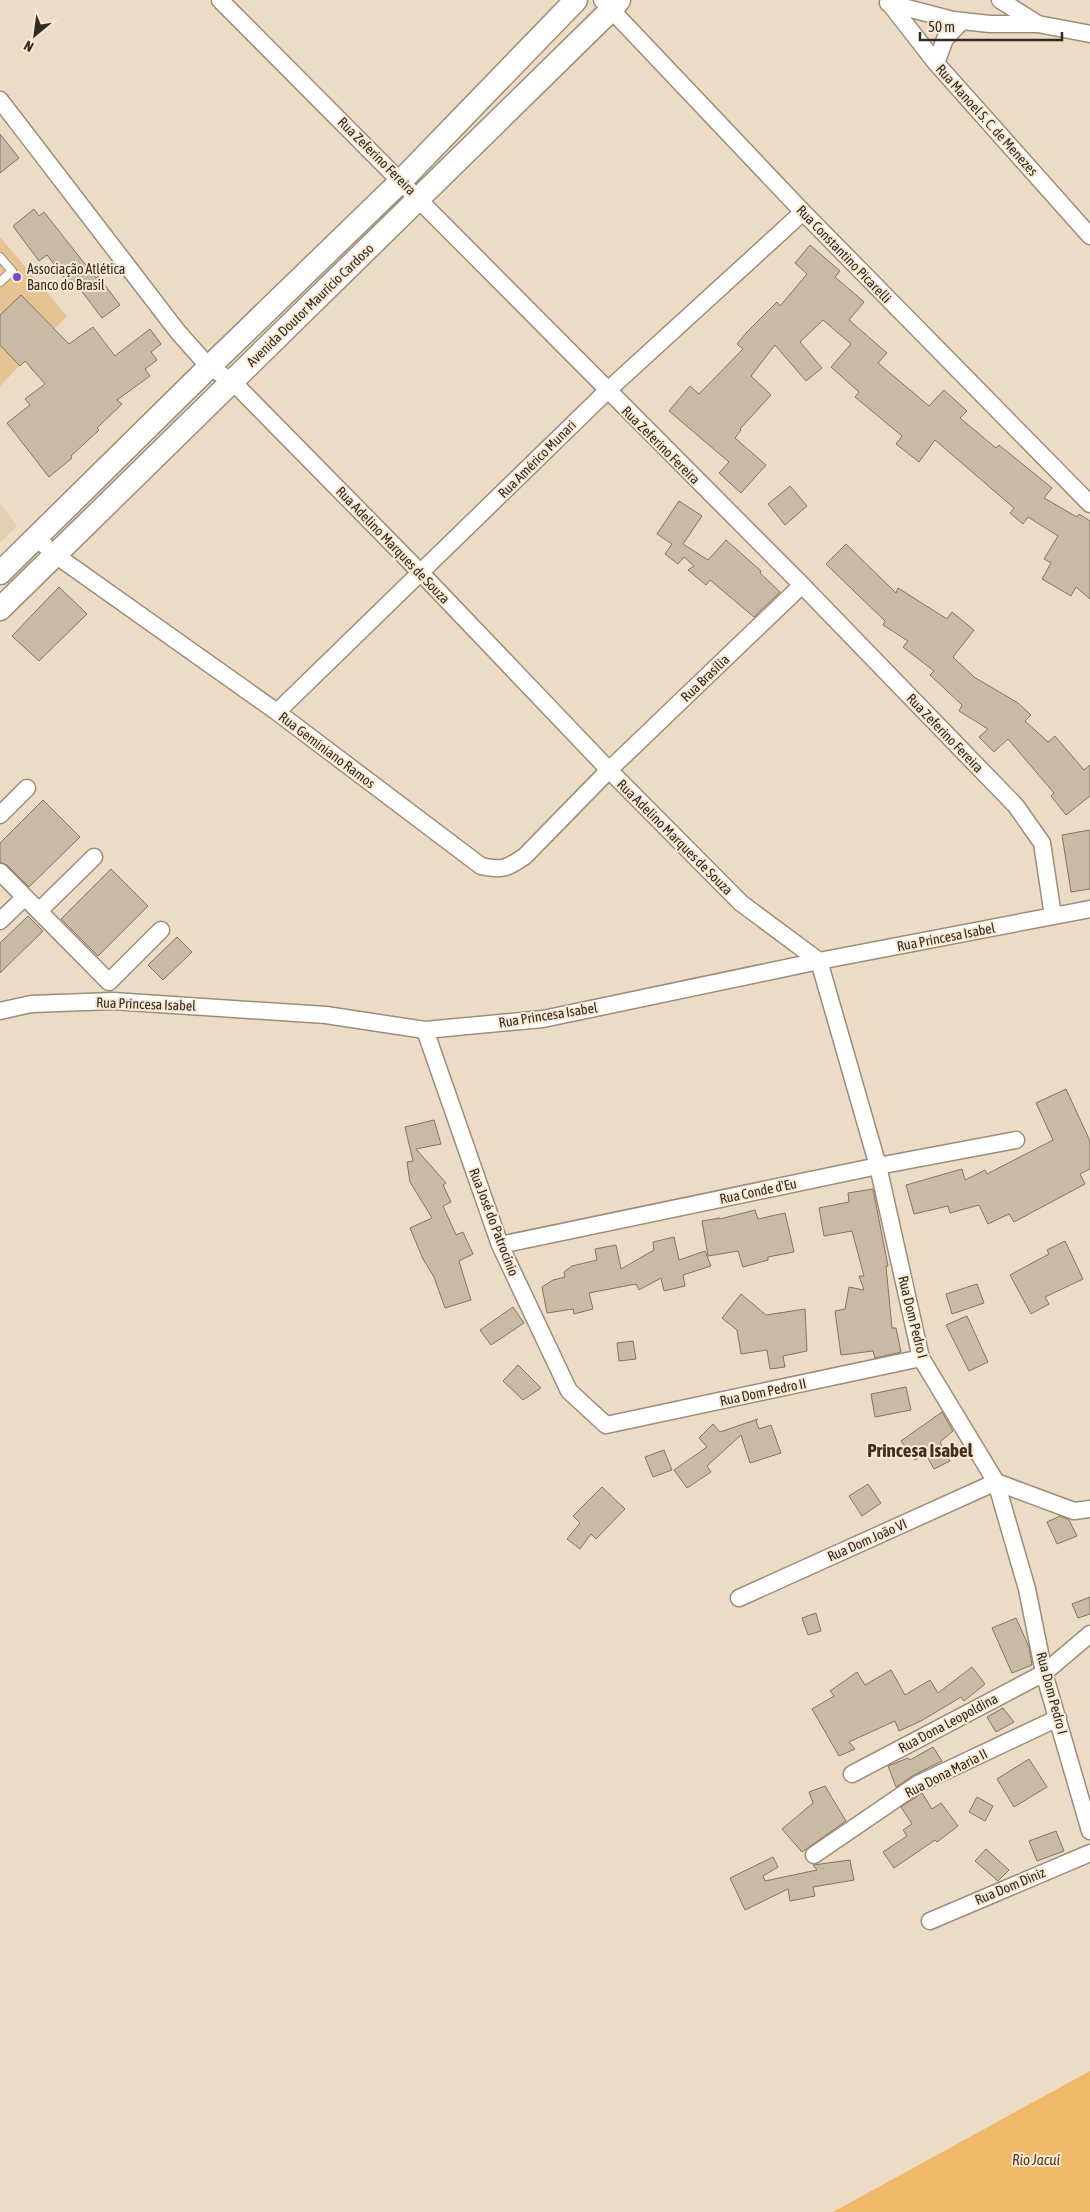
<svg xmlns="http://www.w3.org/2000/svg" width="1090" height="2212" viewBox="0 0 1090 2212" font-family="'Asap Condensed',sans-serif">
  <rect width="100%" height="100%" fill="#ecdcc6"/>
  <path fill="#e4cfb3" d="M0 503 17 526 0 543Z"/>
  <path fill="#e6c393" d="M0 237 67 316 0 386Z"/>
  <path fill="#f0b869" d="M1090 2071V2212H833Z"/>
  <path fill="#cabaa5" stroke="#827461" d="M0 134 19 158 0 173Z
    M34 209 39 216 44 212 96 278 98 276 120 305 102 318 74 281 70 285 47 255 39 261 13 226Z
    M810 245 840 271 835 277 864 302 849 320 887 353 878 363 929 406 944 390 967 411 960 418 996 448 999 445 1052 488 1044 498 1077 517 1079 514 1090 521V599L1076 587 1071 596 1042 579 1051 563 1044 559 1058 536 1028 517 1023 524 1010 513 1014 508 935 440 919 462 896 444 902 436 855 397 859 392 831 367 851 344 823 320 800 342 822 368 806 381 775 345 751 376 771 395 740 429 741 430 735 438 766 465 741 493 719 473 729 462 669 411 690 386 699 394 743 349 737 344 747 332 777 302 780 306 807 274 795 263Z
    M21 295 69 344 93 327 115 356 150 329 161 344 151 352 157 360 145 369 150 376 117 400 122 404 97 428 99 430 71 456 72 458 49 477 7 423 30 405 25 399 45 384 25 361 20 366 0 345V315Z
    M790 486 807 506 785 525 768 504Z
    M679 501 702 516 683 544 708 560 726 540 761 571 760 573 780 592 754 617 710 580 706 585 688 570 694 566 684 557 678 564 665 554 672 544 657 534Z
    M846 544 896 593 898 588 947 619 952 612 974 630 953 657 974 677 1018 703 1031 715 1025 721 1048 742 1055 736 1084 770 1090 765V796L1066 815 1051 796 1054 793 1008 739 994 752 979 737 988 729 959 711 962 705 930 675 934 671 903 647 908 641 883 625 885 621 826 564Z
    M59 587 87 614 39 661 12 636Z
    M43 800 80 837 29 887 7 865 0 862V843Z
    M1090 830V889L1071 892 1062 835Z
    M111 869 148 906 98 956 61 919Z
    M28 916 43 931 0 973V943Z
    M177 937 192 952 163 980 148 965Z
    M1066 1089 1090 1141V1169L1080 1174 1085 1184 1014 1222 1009 1214 988 1224 979 1205 950 1213 948 1206 914 1214 906 1185 962 1169 965 1180 985 1170 987 1174 1053 1140 1036 1103Z
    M434 1120 441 1144 416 1149 446 1183 443 1185 451 1202 443 1206 456 1235 463 1232 473 1254 459 1261 471 1300 445 1308 434 1277 423 1259 410 1228 432 1218 410 1182 407 1162 413 1161 405 1127Z
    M873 1189 888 1266H886L892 1328H896L901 1352 875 1358 873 1351 841 1355 835 1311 845 1309 849 1287 864 1290 859 1276H864L852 1231 824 1236 819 1208 849 1202 848 1193Z
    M755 1210 758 1219 785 1213 794 1252 768 1257V1260L743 1267 738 1251 708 1256 702 1221 720 1218V1219Z
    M674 1237 679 1260 705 1251 711 1266 683 1275 685 1286 664 1291 661 1278 639 1290 636 1284 589 1293 593 1309 574 1314 573 1309 547 1313 542 1287 553 1280 565 1277 564 1272 572 1266 597 1260 595 1249 616 1245 621 1269 654 1250 653 1242Z
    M1065 1241 1083 1279 1045 1297 1049 1304 1031 1314 1010 1275 1049 1254 1047 1250Z
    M977 1284 984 1303 952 1314 946 1294Z
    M741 1294 766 1315 805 1309 807 1351 783 1356 785 1367 770 1369 767 1350 741 1354 737 1330 722 1318Z
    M513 1307 524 1323 491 1345 480 1330Z
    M967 1316 988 1362 969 1371 946 1325Z
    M633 1341 636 1359 619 1361 617 1343Z
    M518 1365 541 1388 523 1400 503 1381Z
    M906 1387 911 1410 875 1417 871 1394Z
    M942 1412 953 1431 940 1442 950 1461 934 1469 925 1453 915 1460 901 1441Z
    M758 1419 756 1421 759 1429 771 1425 781 1453 750 1463 741 1435 707 1466 711 1472 687 1488 674 1470 707 1447 699 1438 713 1424 720 1432Z
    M664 1450 672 1470 653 1477 645 1457Z
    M868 1484 881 1503 862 1516 849 1496Z
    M602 1487 625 1509 596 1539 591 1534 580 1549 567 1539 580 1523 573 1516Z
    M1060 1516 1069 1520 1077 1536 1057 1544 1047 1522Z
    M1090 1597V1614L1078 1618 1072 1604Z
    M816 1613 821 1631 808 1635 802 1618Z
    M1016 1618 1029 1647 1032 1665 1012 1673 992 1628Z
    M972 1667 985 1684 964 1701 961 1697 921 1721 899 1731 895 1721 849 1742 855 1749 839 1756 812 1709 834 1696 830 1691 857 1672 865 1685 891 1670 905 1695 930 1680 938 1693Z
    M1003 1708 1014 1722 996 1732 987 1717Z
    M933 1747 942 1761 914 1775 896 1787 888 1766 908 1758 910 1760Z
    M1029 1759 1047 1787 1014 1807 997 1779Z
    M825 1786 846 1821 802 1852 782 1829 813 1803 809 1792Z
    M922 1793 932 1809 941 1803 958 1826 937 1842 935 1840 894 1868 883 1852 907 1836 903 1830 912 1824 901 1807Z
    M977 1797 993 1806 985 1821 969 1812Z
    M1056 1831 1064 1851 1037 1861 1029 1841Z
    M986 1849 1009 1870 998 1881 975 1861Z
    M773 1857 778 1867 763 1876 765 1881 817 1870 813 1865 850 1860 854 1880 813 1887 815 1896 790 1901 788 1889 745 1910 730 1878Z"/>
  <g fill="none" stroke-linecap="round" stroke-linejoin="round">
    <defs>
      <path id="lane" d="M0 257 12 271 0 282"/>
      <path id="street" d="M220 0 802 585 1016 806 1042 843 1053 916
        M602 0 803 212 1090 504
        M890 0V4L936 63 1090 236
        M1000 0 1038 24
        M888 3 953 20 990 24H1038L1090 34
        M936 63 945 39 962 21
        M0 100 178 332 209 367 232 381 421 573 609 770 741 903 819 961 878 1166 921 1358 996 1482 1027 1589 1044 1673 1090 1831
        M36 537 54 554 277 712 481 866C502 871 508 868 525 856L609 770 802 585
        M277 712 607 391 803 212
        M0 815 27 788
        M0 872 109 982 161 930
        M39 911 94 857
        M0 921 25 897
        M0 1011 31 1004 113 1001 326 1015 425 1030 543 1019 819 961 1090 909
        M425 1030 500 1245 569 1391 606 1425 921 1358
        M500 1245 878 1166 1016 1140
        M739 1598 996 1482 1074 1511 1090 1509
        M852 1774 1044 1673 1090 1634
        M814 1855 918 1784 1058 1718
        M930 1921 1090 1853"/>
      <path id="secondary" d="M0 573 209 367 401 181 576 0
        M0 609 612 9 619 0"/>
    </defs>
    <use href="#lane" stroke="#9c8d79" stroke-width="10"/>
    <use href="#street" stroke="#9c8d79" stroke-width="19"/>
    <use href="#secondary" stroke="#9c8d79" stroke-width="25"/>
    <use href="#lane" stroke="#fff" stroke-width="8"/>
    <use href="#street" stroke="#fff" stroke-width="16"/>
    <use href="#secondary" stroke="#fff" stroke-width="22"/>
  </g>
  <circle fill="#6d4fc8" stroke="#f9e9d3" stroke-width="2" cx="17" cy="277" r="5"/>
  <g text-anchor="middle" stroke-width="4" stroke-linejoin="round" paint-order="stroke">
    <g font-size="14" fill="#312b23" stroke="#f9e9d3">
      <text transform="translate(987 120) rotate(48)" y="5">Rua Manoel S. C. de Menezes</text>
      <text transform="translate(377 156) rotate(45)" y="5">Rua Zeferino Fereira</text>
      <text transform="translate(844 254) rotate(46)" y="5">Rua Constantino Picarelli</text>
      <text transform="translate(310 305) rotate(-44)" y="5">Avenida Doutor Maurício Cardoso</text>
      <text transform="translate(661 445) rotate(45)" y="5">Rua Zeferino Fereira</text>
      <text transform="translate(537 459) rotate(-45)" y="5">Rua Américo Munari</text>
      <text transform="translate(393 545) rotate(46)" y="5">Rua Adelino Marques de Souza</text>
      <text transform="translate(705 678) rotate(-44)" y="5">Rua Brasília</text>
      <text transform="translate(945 733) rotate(46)" y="5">Rua Zeferino Fereira</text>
      <text transform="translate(327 750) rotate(37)" y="5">Rua Geminiano Ramos</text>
      <text transform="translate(675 837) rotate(45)" y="5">Rua Adelino Marques de Souza</text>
      <text transform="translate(946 937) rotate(-11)" y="5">Rua Princesa Isabel</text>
      <text transform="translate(146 1004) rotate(2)" y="5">Rua Princesa Isabel</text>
      <text transform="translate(548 1015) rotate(-9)" y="5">Rua Princesa Isabel</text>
      <text transform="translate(758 1191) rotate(-12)" y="5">Rua Conde d'Eu</text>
      <text transform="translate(494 1222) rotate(69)" y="5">Rua José do Patrocínio</text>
      <text transform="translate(913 1317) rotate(76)" y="5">Rua Dom Pedro I</text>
      <text transform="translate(763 1392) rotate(-12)" y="5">Rua Dom Pedro II</text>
      <text transform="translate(867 1540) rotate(-24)" y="5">Rua Dom João VI</text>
      <text transform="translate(1052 1693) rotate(75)" y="5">Rua Dom Pedro I</text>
      <text transform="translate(948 1723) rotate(-28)" y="5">Rua Dona Leopoldina</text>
      <text transform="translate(946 1773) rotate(-27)" y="5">Rua Dona Maria II</text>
      <text transform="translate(1010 1886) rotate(-23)" y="5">Rua Dom Diniz</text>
    </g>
    <g font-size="14" fill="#312b23" stroke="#f9e9d3" text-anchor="start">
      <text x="27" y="274">Associação Atlética<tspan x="27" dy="16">Banco do Brasil</tspan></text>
    </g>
    <g font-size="15" font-style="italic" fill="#513a18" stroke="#f9e9d3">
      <text x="1036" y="2165">Rio Jacuí</text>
    </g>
    <g font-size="19" font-weight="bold" fill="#3e3120" stroke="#f9e9d3">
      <text x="920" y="1457">Princesa Isabel</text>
    </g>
  </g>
  <g transform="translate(35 35) rotate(209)" stroke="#f9e9d3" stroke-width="4" paint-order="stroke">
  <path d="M0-4L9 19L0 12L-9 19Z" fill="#312b23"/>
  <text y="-8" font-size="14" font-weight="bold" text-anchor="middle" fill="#312b23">N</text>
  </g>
  <path d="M920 32v8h142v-8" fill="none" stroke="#312b23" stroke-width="2.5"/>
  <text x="928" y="32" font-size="15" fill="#312b23" stroke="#f9e9d3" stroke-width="4" paint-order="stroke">50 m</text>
</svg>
